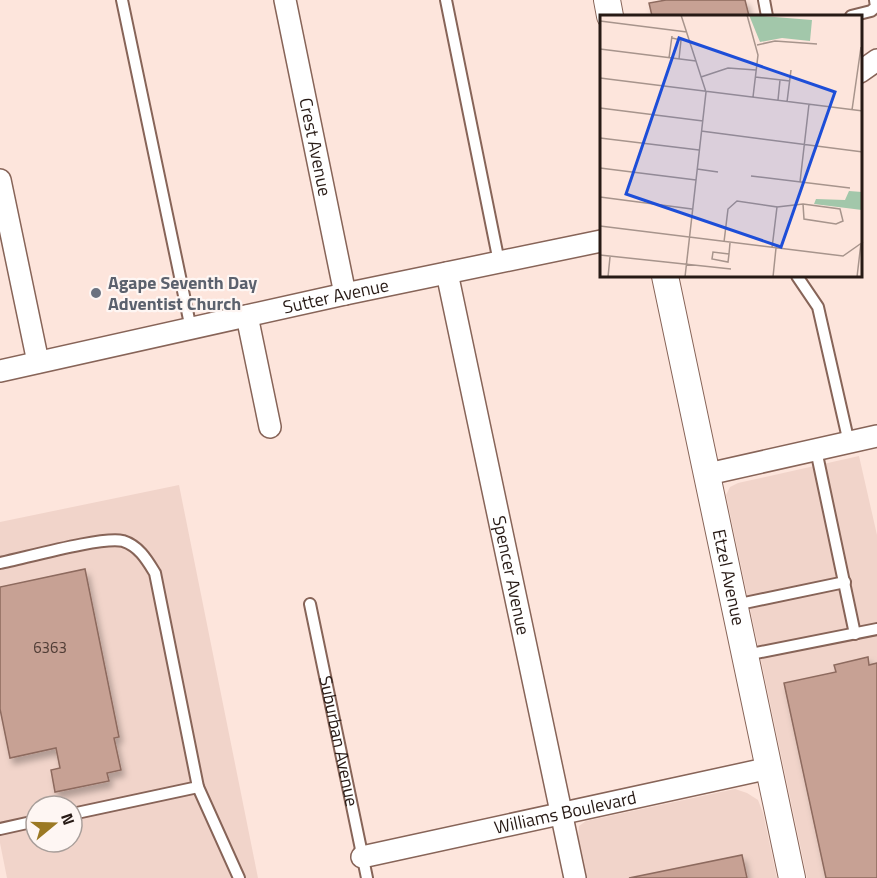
<svg xmlns="http://www.w3.org/2000/svg" width="877" height="878" viewBox="0 0 877 878" font-family="'Titillium Web',sans-serif">
  <defs>
    <filter id="shadow"><feDropShadow dx="3.5" dy="6" stdDeviation="3" flood-color="#0004"/></filter>
  </defs>
  <rect width="100%" height="100%" fill="#fde5dc"/>
  <path fill="#f1d4ca" fill-rule="evenodd" d="M859 456 877 535V878H807L726 495 730 487 738 483Z
    M179 485 258 878H7L0 843V522ZM36 806H72V842H36Z
    M735 789 747 793 758 800 763 813 777 878H586L578 839 579 826 586 821Z"/>
  <path fill="#c7a194" stroke="#8d6a5e" stroke-width="1.5" filter="url(#shadow)" d="M666 0H745L749 16H652L649 3Z
    M85 569 119 737 114 738 121 770 107 773 109 781 55 792 51 770 60 768 56 748 10 758 0 709V587Z
    M868 657 869 665 877 663V878H826L784 683 836 672 834 665Z
    M742 855 747 878H629Z"/>
  <g fill="none" stroke-linecap="round" stroke-linejoin="round">
    <defs>
      <g id="service">
        <path d="M122 0 191 329"/>
        <path d="M446 0 499 262"/>
        <path d="M764 0 767 16"/>
        <path d="M851 16 871 11 876 7 875 0"/>
        <path d="M797 276 818 307 849 443"/>
        <path d="M816 450 855 634"/>
        <path d="M0 563C25 558 102 536 123 541 139 546 147 560 155 573L198 787 72 814"/>
        <path id="s1" d="M310 604 367 878"/>
        <path d="M735 605 845 582"/>
        <path d="M746 655 877 629"/>
        <path d="M198 787 239 878"/>
        <path d="M0 829 36 821"/>
      </g>
      <g id="minor">
        <path id="s2" d="M285 0 345 294"/>
        <path d="M860 72 877 60"/>
        <path d="M0 180 38 362"/>
        <path id="s3" d="M447 273 575 878"/>
        <path d="M247 316 270 427"/>
        <path id="s4" d="M0 371 345 294 601 241"/>
        <path d="M708 474 877 436"/>
        <path id="s5" d="M362 857 770 768"/>
      </g>
      <g id="tertiary">
        <path d="M607 0 610 16"/>
        <path id="s6" d="M665 276 792 878"/>
      </g>
    </defs>
    <use href="#service" stroke="#876458" stroke-width="14"/>
    <use href="#minor" stroke="#876458" stroke-width="24"/>
    <use href="#tertiary" stroke="#876458" stroke-width="28"/>
    <use href="#service" stroke="#fff" stroke-width="10"/>
    <use href="#minor" stroke="#fff" stroke-width="21"/>
    <use href="#tertiary" stroke="#fff" stroke-width="26"/>
  </g>
  <circle fill="#6b7280" stroke="#fef6f3" stroke-width="2" cx="96" cy="293" r="6"/>
  <g text-anchor="middle" stroke-width="4.5" stroke-linejoin="round" paint-order="stroke">
    <g font-size="15" fill="#4f3c35">
      <text x="50" y="653">6363</text>
    </g>
    <g font-size="18" fill="#271a15" stroke="#fef6f3">
      <text dy="6" stroke="none"><textPath href="#s2" startOffset="150">Crest Avenue</textPath></text>
      <text dy="6" stroke="none"><textPath href="#s4" startOffset="344">Sutter Avenue</textPath></text>
      <text dy="6" stroke="none"><textPath href="#s3" startOffset="309">Spencer Avenue</textPath></text>
      <text dy="6" stroke="none"><textPath href="#s6" startOffset="308">Etzel Avenue</textPath></text>
      <text dy="6" stroke="none"><textPath href="#s1" startOffset="140">Suburban Avenue</textPath></text>
      <text dy="6" stroke="none"><textPath href="#s5" startOffset="208">Williams Boulevard</textPath></text>
    </g>
    <g font-size="18" font-weight="bold" fill="#5b616d" stroke="#fef6f3" text-anchor="start">
      <text x="108" y="289">Agape Seventh Day<tspan x="108" dy="21">Adventist Church</tspan></text>
    </g>
  </g>
  <g transform="translate(600 15)">
    <rect width="262" height="262" fill="#fde5dc"/>
    <path d="M149 0 212 5 210 26 182 23 160 27ZM249 176 262 177V195L214 189 216 184 245 185Z" fill="#a2c7aa"/>
    <path fill="none" stroke="#a7948c" stroke-width="1.5" d="M81 0 106 77 85 262M147 0 158 40 153 82M0 6 87 17M72 23 81 25 79 44M157 30 175 26 217 29M0 34 96 46M69 43 72 21M101 62 128 53 156 55M155 62 190 66M0 63 263 96M178 85 180 65M187 87 191 55M0 93 103 106M252 95 261 32M101 116 263 137M0 123 99 135M0 153 96 165M97 154 118 157M151 161 250 173M200 167 209 89M0 182 92 194M177 192 203 189 240 194 243 206 236 209 204 204 203 189M0 211 243 241 263 227M124 227 128 194 137 186 177 192 172 233M129 239 113 237 112 244 128 247 129 239 130 228M0 240 131 254M8 262 10 242M173 262 176 233M257 262 261 228"/>
    <path fill="#1d4ed8" fill-opacity="0.15" stroke="#1d4ed8" stroke-width="3" d="M79 23 235 77 181 232 26 179Z"/>
    <rect width="262" height="262" fill="none" stroke="#271a15" stroke-width="3"/>
  </g>
  <g transform="translate(54 824) rotate(71)"><circle r="28" fill="#fef6f3" stroke="#a89e9a" stroke-width="1.5"/>
  <path d="M0-4.5L10 22L0 15L-10 22Z" fill="#9b7924"/>
  <text y="-9" font-size="16" font-weight="bold" text-anchor="middle" fill="#271a15">N</text>
  </g>
</svg>
